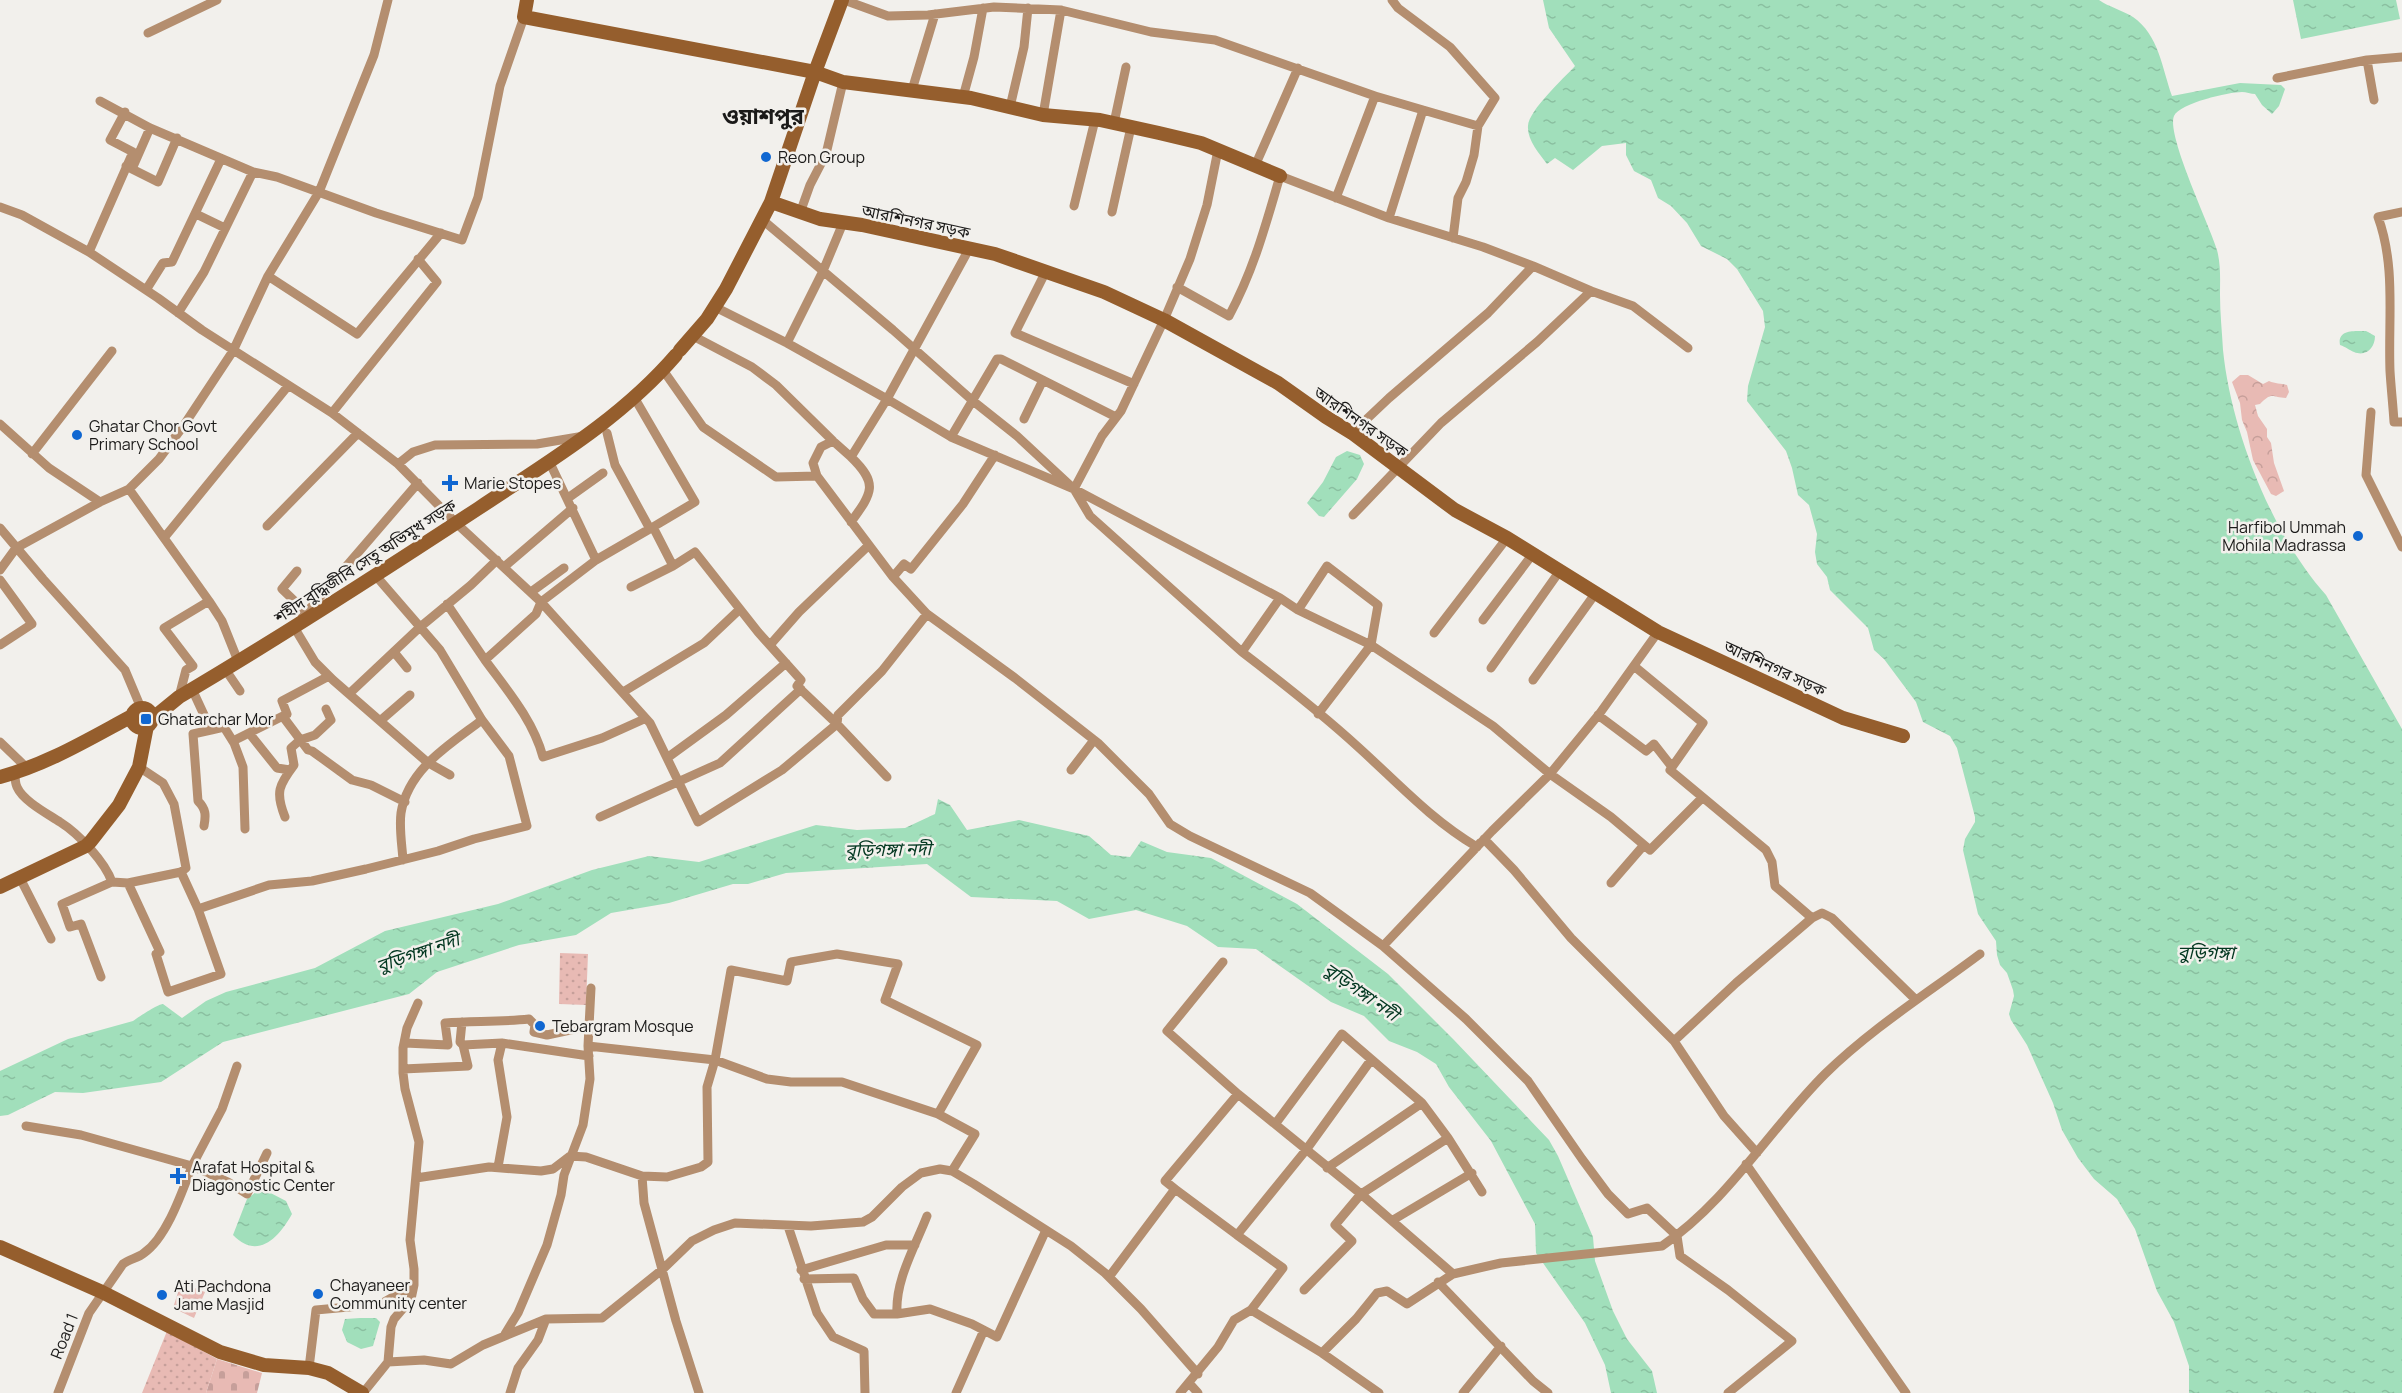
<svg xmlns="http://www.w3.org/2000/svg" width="2402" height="1393" viewBox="0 0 2402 1393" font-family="Manrope,'Noto Sans Bengali',sans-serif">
  <defs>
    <pattern id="forest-crowns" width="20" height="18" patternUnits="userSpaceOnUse" patternTransform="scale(1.5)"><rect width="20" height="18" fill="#e8bab4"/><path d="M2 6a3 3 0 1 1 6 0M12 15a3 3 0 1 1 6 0" fill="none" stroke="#c69f9a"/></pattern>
    <pattern id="cemetery-stones" width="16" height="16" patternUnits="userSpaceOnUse" patternTransform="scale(1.5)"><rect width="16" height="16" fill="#e8bab4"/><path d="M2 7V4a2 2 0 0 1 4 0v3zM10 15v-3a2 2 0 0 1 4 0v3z" fill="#c69f9a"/></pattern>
    <pattern id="park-dots" width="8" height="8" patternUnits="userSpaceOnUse" patternTransform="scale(1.5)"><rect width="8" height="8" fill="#e8bab4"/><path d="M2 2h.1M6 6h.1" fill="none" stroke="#c69f9a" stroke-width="1.8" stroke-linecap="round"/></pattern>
    <pattern id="water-ripples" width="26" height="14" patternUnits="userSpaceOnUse" patternTransform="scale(1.5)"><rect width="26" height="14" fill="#a1dfbb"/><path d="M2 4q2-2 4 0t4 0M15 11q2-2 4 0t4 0" fill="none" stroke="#8abfa0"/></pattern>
  </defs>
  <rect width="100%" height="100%" fill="#f2f0ec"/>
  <path fill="url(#forest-crowns)" d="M2240 375H2248L2263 384 2269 381C2275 384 2281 383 2287 385L2289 392 2286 398C2272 398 2273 391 2260 404L2255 405 2258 416 2267 429V437L2271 443 2274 463 2284 491 2276 496 2271 494 2253 460 2247 432 2242 420 2240 403 2232 382Z"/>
  <path fill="url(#cemetery-stones)" d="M217 1359 262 1373 257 1393H206Z"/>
  <path fill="url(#park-dots)" d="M560 953 588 954 586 1005 559 1004Z
    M181 1283 205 1292 194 1318 173 1308Z
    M167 1331 217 1359 206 1393H142Z"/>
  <path fill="url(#water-ripples)" d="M1543 0H2099C2109 7 2122 10 2133 17 2159 35 2162 68 2172 96L2240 83 2281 85 2285 89 2279 106 2272 114 2262 105 2255 94C2251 94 2246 92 2242 92 2229 92 2180 103 2174 116 2166 135 2210 226 2217 250 2221 265 2220 280 2220 295 2220 313 2222 332 2223 350 2231 430 2272 535 2326 595L2402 729V1393H2189V1366L2174 1322 2157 1291 2135 1229 2117 1199 2094 1179 2078 1158 2062 1130 2053 1103 2027 1045 2011 1020 2009 1014 2014 996 2013 990 2007 973 2000 965 1997 955 1996 941 1978 914 1963 850 1965 839 1975 822V817L1957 748 1950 736 1923 722 1916 702 1884 659 1874 650 1868 628 1830 590 1827 577 1817 564 1815 552 1817 534 1809 505 1798 495 1792 468 1786 451 1747 401 1748 386 1765 327 1763 311 1737 269 1727 259 1701 246 1687 223 1671 206 1658 198 1651 180 1634 171 1626 155V143L1602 146 1573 170 1555 158 1547 164C1539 153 1527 140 1528 126 1529 110 1563 79 1575 66L1549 28Z
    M2293 0H2396L2400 19 2301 39Z
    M2366 331 2375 336C2375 348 2366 357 2354 352 2349 350 2346 347 2340 345 2337 329 2355 331 2366 331Z
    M1347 451 1360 455 1364 464 1357 479 1324 517 1319 516 1307 503 1323 482 1336 457Z
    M938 799 950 805 967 830 1019 820 1089 836 1111 855 1130 857 1141 841 1167 852 1211 858 1297 904 1388 974 1454 1040 1549 1140 1558 1156 1593 1237 1595 1261 1613 1311 1627 1339 1652 1371 1657 1393H1611L1605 1365 1585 1323 1536 1253 1535 1224 1491 1141 1449 1087 1436 1064 1417 1052 1389 1041 1364 1016 1331 1002 1256 949 1218 947 1187 926 1136 910 1089 919 1057 901 971 897 927 864 786 873 748 884H733L669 903 611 913 576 935 519 945 437 972 409 994 223 1042 161 1082 83 1093 55 1092 8 1115 0 1116V1071L68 1039 133 1021C137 1018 158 1004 163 1004L182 1018 206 1001 226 992 315 968 385 931 498 904 592 870 649 856 699 862 816 825 857 830 905 828 935 814Z
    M261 1188 286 1201 292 1214C278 1239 257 1260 233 1235L247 1199Z
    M360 1318H376L380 1322 373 1346 361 1349 347 1342 342 1330 345 1319Z"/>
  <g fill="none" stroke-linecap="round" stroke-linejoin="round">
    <path stroke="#b48e6f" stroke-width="9" d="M844 0 888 16 928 15 994 7 1061 10 1151 32 1215 40 1375 96 1478 126 1495 98 1450 47 1398 8 1392 0
      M148 33 217 0
      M2367 60 2374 100
      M2277 78 2367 60 2402 57
      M912 90 935 14
      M963 97 974 57 983 8
      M100 101 150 128 253 172 277 177 376 213 462 240 478 197 500 86 524 17
      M1010 107 1024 47 1028 8
      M1043 115 1061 10
      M1114 123 1126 67
      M126 166 158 182 177 138
      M1255 166 1298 68
      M132 169 150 128
      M1336 198 1375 96
      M1074 206 1095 120
      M0 207 22 215 89 252 158 298 202 330 332 413 398 464 456 523 541 602 650 723 698 822 782 770 837 724 838 715 882 671 927 614
      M1112 212 1131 127
      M2402 212 2378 217C2396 266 2388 319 2390 371 2391 388 2393 405 2394 422H2402
      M800 213 810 185 826 154 843 82
      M196 214 225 228
      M1389 218 1423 110
      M765 222 893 330 973 401 1017 436 1074 489 1090 516 1242 652
      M843 223 823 271 787 343 887 399 969 249
      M1453 238 1458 198 1466 182 1474 155 1478 126
      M89 252 133 152 110 140 125 112
      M1046 271 1015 333 1134 384
      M268 276 357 334 441 233
      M1177 287 1229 316C1254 269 1265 227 1280 176L1389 218 1483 247 1533 266
      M146 290 163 263 172 262 221 159
      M1591 291 1633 306 1688 348
      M715 307 787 343
      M178 313 204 272 253 172
      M693 336 752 367 776 385 833 441
      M663 370 703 427 776 477 817 476 893 577 927 614 1015 678 1098 743 1149 794 1170 824 1190 836 1310 893 1383 946 1466 1019 1528 1081 1582 1159 1608 1194 1628 1214 1647 1208 1677 1236 1680 1256 1728 1290 1792 1341 1728 1393
      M634 397 695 502 653 527 673 566 695 552 758 632 801 680 797 686 837 724 887 777
      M2371 412 2366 475 2402 547
      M332 413 437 282 418 259
      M1024 419 1043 380
      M0 424 49 468 100 502
      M607 433 615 465 650 529
      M1352 433 1389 398 1488 313 1533 266 1591 291 1537 342 1441 423 1353 515
      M951 437 997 359H1001L1116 417
      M32 454 112 351
      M851 457C879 484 872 493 851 522
      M398 464 413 452 435 445 537 444 584 436
      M817 476 813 463 821 447 833 441 851 457 887 399 951 437 1074 489 1280 598 1298 610 1371 645 1493 726 1550 774 1611 817 1650 850 1702 798
      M418 483 294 627 315 662 333 680 427 762 450 775
      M129 489 209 601 164 628 193 666 186 670 179 697
      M1074 489 1102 436 1121 411 1164 320 1190 259 1207 205 1218 150
      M568 498 603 473
      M267 526 358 433
      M0 528 43 579 125 670 141 708
      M164 538 288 386
      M596 560 653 527
      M504 567 573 508
      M0 570 16 548 100 502 129 489 159 459 184 425 233 351 268 276 319 192 374 55 388 0
      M297 571 282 589 306 612
      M893 577 904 564 911 569 963 504 995 455
      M0 580 32 624 0 645
      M631 587 673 566
      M531 592 564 568
      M1280 598 1242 652C1280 681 1322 714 1357 746 1397 782 1430 819 1477 847L1480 843
      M209 601 222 621 238 661
      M447 604 485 660 536 614 541 602 596 560 549 461
      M1298 610 1327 566 1378 605 1371 645 1318 714
      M1483 620 1532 555
      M1434 633 1507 538
      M770 645 799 612 869 545
      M394 652 407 668
      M485 660C507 690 533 720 543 757L602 738 642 720
      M1634 666 1703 723 1670 770 1766 850 1772 862 1775 886 1812 918 1822 913 1832 918 1915 999
      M1491 668 1559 572
      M225 669 240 691
      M1533 680 1595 594
      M192 689 211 730 224 727 234 743 243 767 245 829
      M623 692 704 643 740 609
      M350 693 419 628 471 585 497 560
      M1598 715 1646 751 1654 744 1672 767
      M284 718 308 750 312 751 352 780 371 785 405 802
      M380 721 410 695
      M249 733 277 768 290 770
      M235 740 287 714 282 701 329 676
      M0 742 28 769
      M667 758 726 715 786 663
      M139 767 163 783 174 804 186 868 181 872 198 909 269 885 312 881 366 869 438 851 474 839 527 826 509 756 482 720 440 650 376 576
      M1071 770 1094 740
      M15 773C15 776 15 783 17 787 23 801 48 814 60 822 79 834 105 862 112 882L128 883
      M285 817C275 792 279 785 294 765L291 748 300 740 315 735 331 720 326 709
      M600 817 720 763 801 689
      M204 826C206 815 206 809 198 801L193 734 211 730
      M1484 839 1514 870 1571 938 1674 1041 1724 1116 1757 1153
      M403 860C402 845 399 828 401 813 408 769 449 745 482 720
      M181 872 128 883 160 952 156 954 168 992 221 974 198 909
      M20 878 51 939
      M1611 883 1644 845
      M1383 946 1492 831 1550 774 1600 713 1658 632
      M1223 962 1167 1031 1238 1094
      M101 977 81 924 70 927 62 904 112 882
      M1674 1041 1736 983 1812 918
      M405 1043 448 1045 445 1023C473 1021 501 1022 529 1019L535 1025 534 1032 547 1035 589 1026
      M463 1045 502 1043 589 1056
      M588 1046 715 1060 767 1079 791 1082H842L938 1114 975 1134 952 1171
      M237 1066 222 1109 192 1166 228 1182 247 1194 267 1153
      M403 1069 468 1066 463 1045 460 1042 462 1022
      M1276 1123 1342 1034 1422 1103
      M26 1126 81 1135 192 1166C182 1192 167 1237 144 1253 138 1258 130 1259 123 1264L89 1313 58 1393
      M1746 1164 1906 1393
      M498 1167 507 1117 498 1060 502 1043
      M1327 1168 1422 1103 1448 1138 1482 1192
      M642 1176 644 1203 676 1321 699 1393
      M416 1178 489 1167 541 1171 553 1169 570 1156 586 1157 642 1176 667 1177 701 1167 708 1162 707 1087 715 1060 731 970 787 981 791 962 837 954 898 964 885 1000 977 1045 938 1114
      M1175 1189 1165 1181 1238 1094 1361 1194 1453 1274
      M1393 1220 1472 1173
      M788 1226 817 1313 833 1337 864 1351 865 1393
      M801 1270 886 1245H915
      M1109 1277 1175 1189 1237 1235
      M804 1279 854 1278 863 1299 874 1314H897L930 1309 972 1324 997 1337 1046 1230
      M1438 1282 1533 1381 1548 1393
      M1304 1290 1352 1241 1335 1225 1361 1194 1448 1138
      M1251 1310 1283 1268 1237 1235 1306 1150 1371 1060
      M897 1314C895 1280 915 1247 927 1216
      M505 1334 518 1313 547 1245 561 1195 564 1175 583 1125 590 1079 588 1046 591 988
      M1322 1353 1379 1393
      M388 1362 391 1327 394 1319 411 1299 414 1285V1269L410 1240 419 1142 405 1089 403 1073V1048L407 1028 418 1003
      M309 1368 316 1310 381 1304 414 1285
      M1189 1383 1198 1393
      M363 1393 388 1362 424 1360 451 1364 483 1345 546 1319 602 1318 663 1269 692 1241 714 1230 735 1223 811 1226 863 1222 872 1217 902 1187 921 1173 940 1169 952 1171 974 1184 1071 1246 1105 1273 1141 1309 1198 1374
      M510 1393 518 1368 538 1340 546 1319
      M956 1393 984 1330
      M1180 1393 1218 1347 1234 1320 1251 1310 1322 1353 1356 1319 1377 1293 1387 1291 1407 1304 1453 1274 1501 1263 1662 1246C1728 1201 1769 1130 1825 1074 1872 1028 1928 993 1980 954
      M1463 1393 1501 1346"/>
    <path stroke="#955e2d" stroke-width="14" d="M527 0 524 17 815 72 843 82 971 98 1043 115 1100 120 1159 133 1201 143 1280 176
      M771 202 820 219 862 225 995 254 1104 292 1164 320 1278 383 1326 417 1352 433 1455 510 1507 538 1658 632 1843 718 1903 736
      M680 350 707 319 726 289 771 202 815 72 842 0
      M132 718a10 10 0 1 1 20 0a10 10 0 1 1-20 0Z
      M152 719 179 697C281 637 380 573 479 508 548 462 621 419 676 355
      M0 777C48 764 89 739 132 716
      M0 887 86 846 91 841 119 805 139 767 147 726
      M0 1247 102 1292 220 1352 264 1365 309 1368 328 1373 362 1393"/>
  </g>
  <g fill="#1067d1" stroke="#f2f0ec" stroke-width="2">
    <circle cx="766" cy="157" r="6"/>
    <circle cx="77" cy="435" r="6"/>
    <path d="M447 474h6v6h6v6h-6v6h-6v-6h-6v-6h6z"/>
    <circle cx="2358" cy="536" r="6"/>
    <rect x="140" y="713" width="12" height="12" rx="3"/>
    <circle cx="540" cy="1026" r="6"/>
    <path d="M175 1167h6v6h6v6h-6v6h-6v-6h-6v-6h6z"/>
    <circle cx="318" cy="1294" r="6"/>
    <circle cx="162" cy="1295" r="6"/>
  </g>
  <g text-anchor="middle" stroke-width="5" stroke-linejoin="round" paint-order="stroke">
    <g font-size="16" fill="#1b1a19" stroke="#f2f0ec" text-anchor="start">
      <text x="778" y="163">Reon Group</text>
      <text x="89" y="432">Ghatar Chor Govt<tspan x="89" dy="18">Primary School</tspan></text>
      <text x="464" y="489">Marie Stopes</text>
      <text x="2346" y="533" text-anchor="end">Harfibol Ummah<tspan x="2346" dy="18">Mohila Madrassa</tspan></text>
      <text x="158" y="725">Ghatarchar Mor</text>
      <text x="552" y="1032">Tebargram Mosque</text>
      <text x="192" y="1173">Arafat Hospital &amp;<tspan x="192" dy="18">Diagonostic Center</tspan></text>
      <text x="330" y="1291">Chayaneer<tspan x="330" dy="18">Community center</tspan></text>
      <text x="174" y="1292">Ati Pachdona<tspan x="174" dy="18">Jame Masjid</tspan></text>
    </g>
    <g font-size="16" fill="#1b1a19" stroke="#f2f0ec">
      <text transform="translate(916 221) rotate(12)" y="6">আরশিনগর সড়ক</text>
      <text transform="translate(1361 422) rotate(35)" y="6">আরশিনগর সড়ক</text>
      <text transform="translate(365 561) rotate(-33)" y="6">শহীদ বুদ্ধিজীবি সেতু অভিমুখ সড়ক</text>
      <text transform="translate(1775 668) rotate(25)" y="6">আরশিনগর সড়ক</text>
      <text transform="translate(64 1336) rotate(-68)" y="6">Road 1</text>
    </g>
    <g font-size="18" font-style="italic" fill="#023720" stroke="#f2f0ec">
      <text transform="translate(888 850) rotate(-1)" y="6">বুড়িগঙ্গা নদী</text>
      <text transform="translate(418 953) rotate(-19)" y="6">বুড়িগঙ্গা নদী</text>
      <text x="2206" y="959">বুড়িগঙ্গা</text>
      <text transform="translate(1361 992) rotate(35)" y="6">বুড়িগঙ্গা নদী</text>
    </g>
    <g font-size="22" font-weight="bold" fill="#1b1a19" stroke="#f2f0ec">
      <text x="763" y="124">ওয়াশপুর</text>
    </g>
  </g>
</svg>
